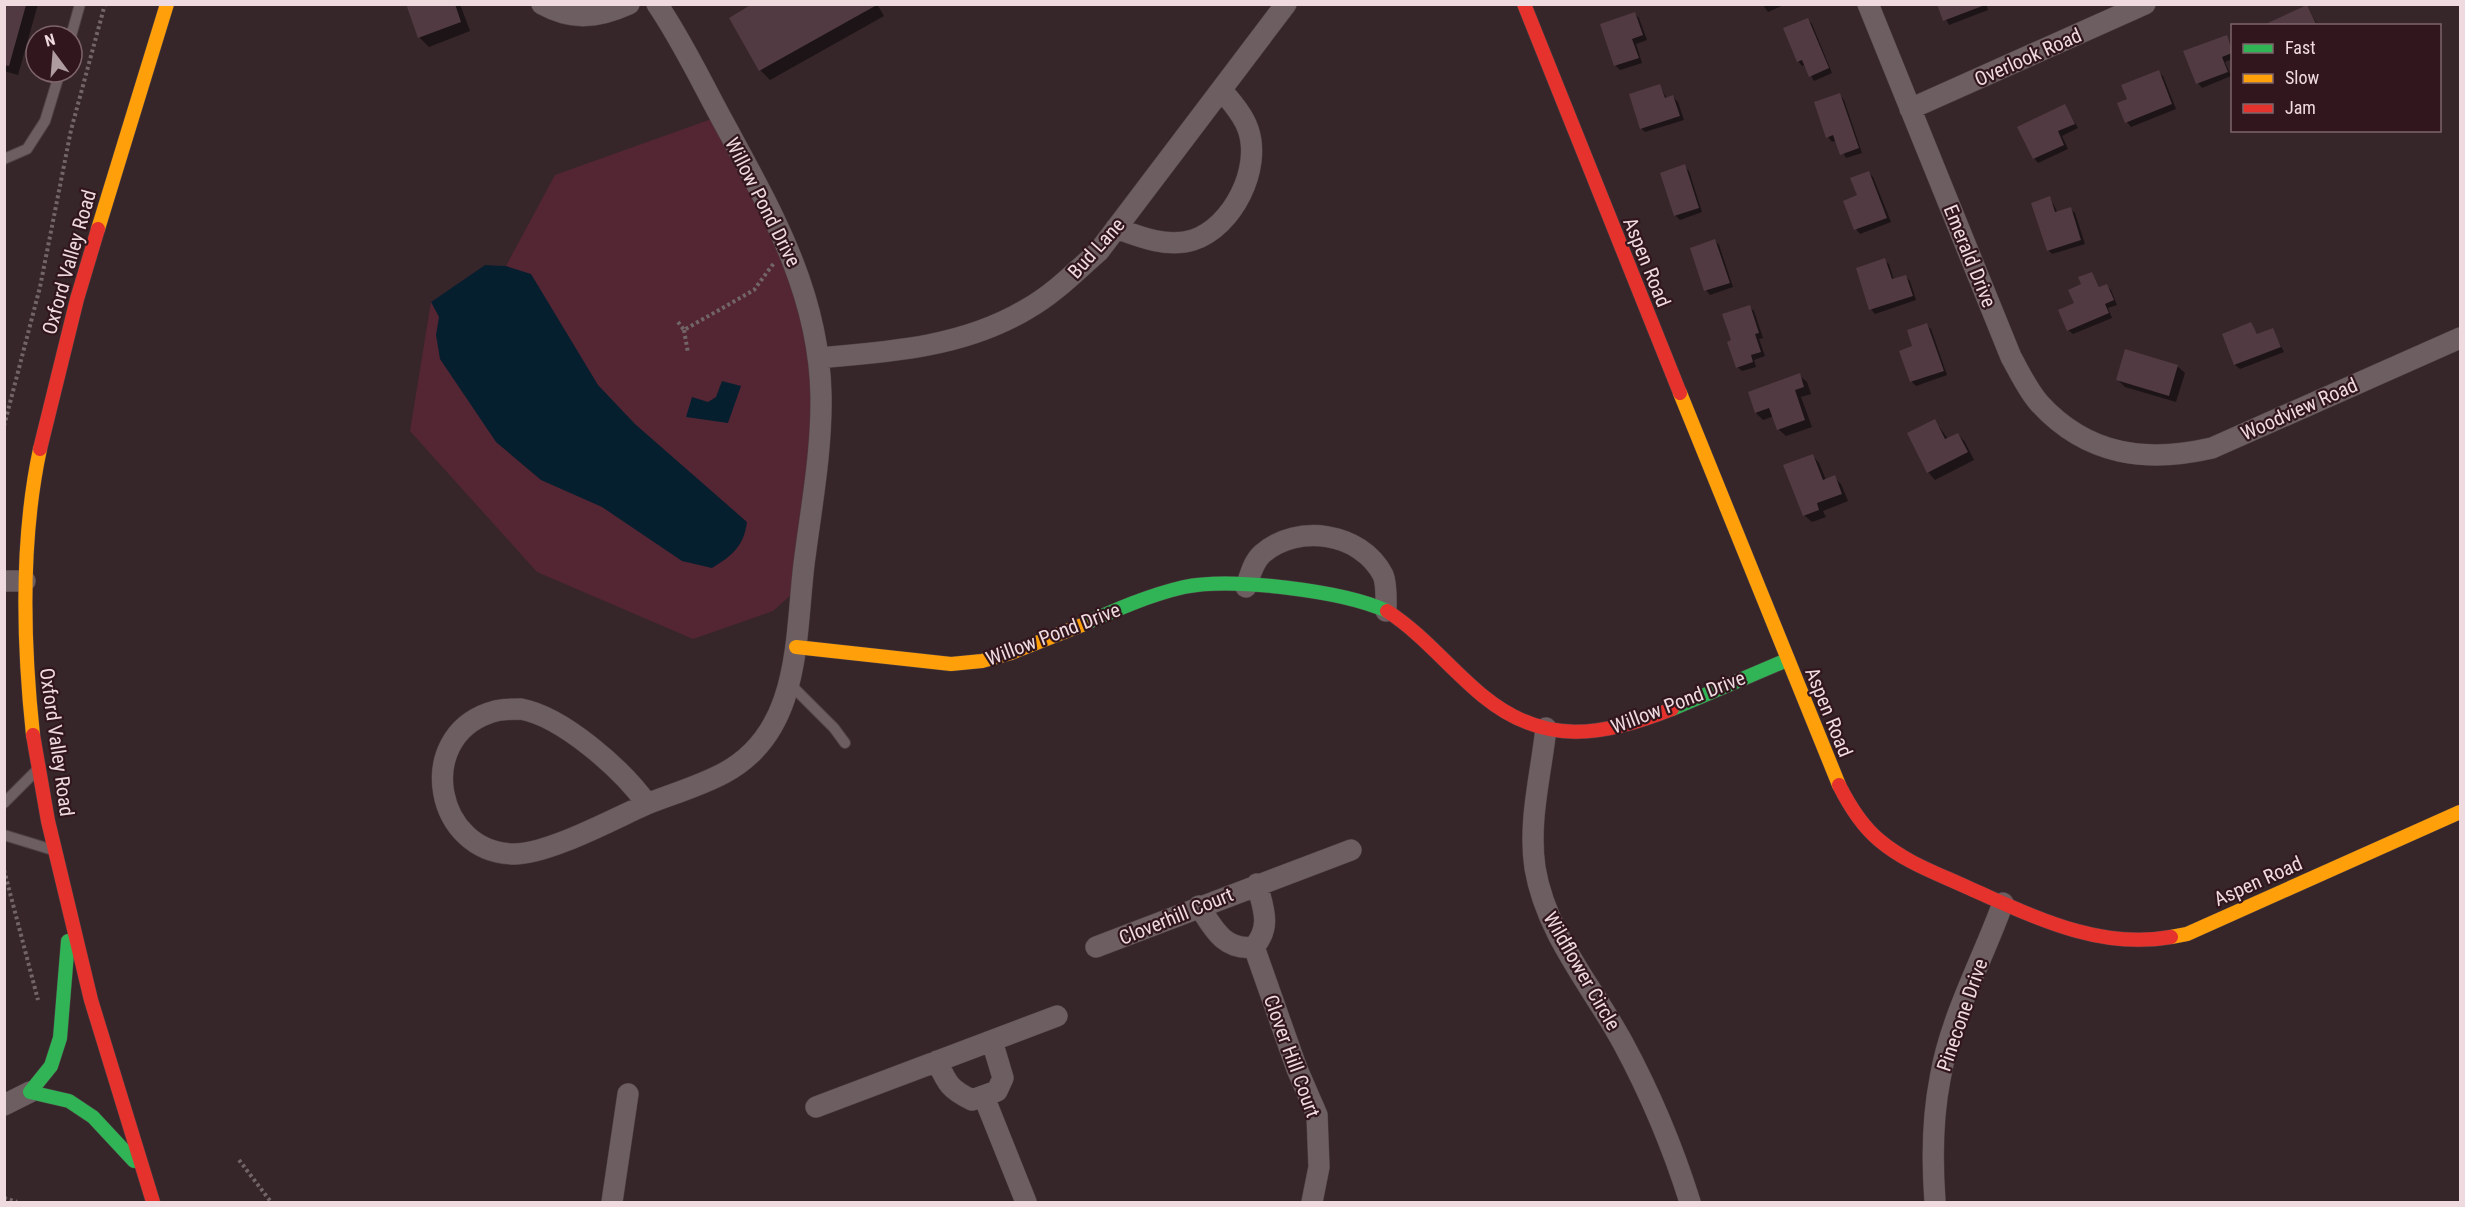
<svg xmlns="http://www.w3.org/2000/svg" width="2465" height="1207" viewBox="0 0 2465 1207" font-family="'Roboto Condensed',sans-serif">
  <rect width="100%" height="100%" fill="#36262a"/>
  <path fill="#542634" d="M720 116 776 220 818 358 802 585 773 611 693 639 537 572 410 431 431 302 485 265 506 266 555 175Z"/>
  <path fill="#061f2e" d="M485 265 506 266 531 274 598 385 635 424 747 522C744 546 732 556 712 568L682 561 602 507 541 480 496 442 440 359 436 335 439 317 431 302Z
    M722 381 741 386 728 423 686 417 692 397 708 402 716 397Z"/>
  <path fill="#0007" d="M4 4H38L18 75 4 71Z
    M407 4H460L470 31 429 47 419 37Z
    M755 4H877L884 16 770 80 760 70Z
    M1762 4H1786L1768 12Z
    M1938 4H1986L1988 10 1949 25Z
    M2307 6 2318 26H2265Z
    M1635 14 1639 18 1647 40 1636 44 1642 63 1620 70 1615 65Z
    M1808 20 1812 24 1832 73 1814 81 1805 65 1802 66 1798 61Z
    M2226 36 2232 45V59L2225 62 2231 76 2202 88 2198 83Z
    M2158 72 2163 76 2176 109 2131 127 2127 122 2129 100Z
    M1660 86 1667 99 1673 97 1678 102 1684 120 1645 132 1641 128Z
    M1840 95 1844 100 1862 153 1846 158 1836 140 1832 142 1828 137Z
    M2065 106 2078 128 2062 136 2068 149 2038 163 2034 158Z
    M1684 166 1689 171 1702 212 1680 220 1675 215Z
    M1869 173 1873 177 1891 222 1860 234 1856 229 1845 201 1859 196Z
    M2050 198 2058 213 2070 209 2075 213 2085 244 2052 254 2048 250Z
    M1715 241 1719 245 1733 287 1710 295 1706 290Z
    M1884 260 1889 264 1894 280 1905 276 1910 281 1916 300 1875 314 1871 309Z
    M2092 273 2100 288 2106 285 2111 290 2117 305 2108 308 2112 318 2073 334 2068 330 2076 304 2083 285Z
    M1749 307 1754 311 1763 338 1759 339 1765 356 1754 360 1756 367 1742 371 1737 367 1733 341Z
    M2251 324 2258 335 2273 330 2284 352 2240 369 2235 365 2224 335Z
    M1927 325 1931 329 1947 375 1916 386 1911 381 1914 347Z
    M2177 366 2185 373 2176 402 2125 387 2118 380Z
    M1799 375 1807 382 1811 394 1801 397 1812 427 1786 436 1778 429 1774 416 1763 420 1756 413 1749 393Z
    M1935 421 1948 439 1958 434 1965 442 1974 460 1935 480 1928 472Z
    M1812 455 1819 463 1826 480 1834 477 1841 484 1848 501 1823 511 1826 517 1812 522 1804 515Z"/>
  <path fill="#513a41" d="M406 4H455L461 22 418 38Z
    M752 4H874L875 6 759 71 729 18Z
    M1937 4H1985V5L1943 21Z
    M4 5H26L9 66 4 65Z
    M2307 5 2317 26H2261Z
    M1635 12 1643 35 1632 39 1639 58 1614 66 1600 24Z
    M1808 18 1829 68 1809 77 1802 60 1797 62 1783 28Z
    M2227 35 2232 49V53L2222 57 2228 72 2196 84 2183 51Z
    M2159 70 2172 104 2125 123 2117 103 2127 99 2121 85Z
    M1660 84 1665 98 1673 95 1680 116 1640 129 1629 94Z
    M1840 93 1859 148 1840 155 1833 135 1826 138 1814 102Z
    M2065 104 2075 124 2058 131 2064 145 2033 159 2017 127Z
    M1685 164 1699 208 1674 216 1660 173Z
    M1869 171 1887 218 1854 230 1843 201 1857 195 1850 178Z
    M2050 196 2055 212 2071 207 2081 240 2047 251 2031 203Z
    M1715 239 1730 283 1704 291 1690 248Z
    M1885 258 1892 279 1906 275 1913 296 1869 310 1856 268Z
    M2092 272 2099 287 2107 284 2114 300 2105 304 2109 313 2067 331 2058 310 2074 303 2068 290 2081 284 2078 277Z
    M1750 305 1759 333 1755 334 1761 352 1751 355 1753 362 1736 368 1727 342 1731 340 1722 314Z
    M2251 322 2257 334 2273 328 2281 347 2234 365 2222 334Z
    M1927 323 1944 371 1910 382 1899 351 1912 346 1907 330Z
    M2125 349 2178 365 2169 396 2116 380Z
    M1800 373 1804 387 1795 390 1805 420 1777 430 1769 408 1755 413 1748 392Z
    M1935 419 1945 439 1958 433 1968 452 1927 473 1907 433Z
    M1813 454 1823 480 1835 475 1842 494 1817 503 1819 510 1803 516 1783 465Z"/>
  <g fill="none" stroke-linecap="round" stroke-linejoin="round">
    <defs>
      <path id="lane" d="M71 36 80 4
        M4 159 27 149 45 121 60 72
        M790 684 834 728 845 743
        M4 803 35 772
        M4 835 53 850"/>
      <path id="street" d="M542 4C573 21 598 18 629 4
        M1868 4 2011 357C2020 373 2028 391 2040 404 2088 456 2147 463 2212 448L2460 338
        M1910 109 2145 4
        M1116 228C1140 237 1167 248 1193 240 1233 227 1262 168 1248 129 1243 114 1231 102 1222 90
        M818 358C890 352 964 347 1027 309 1054 294 1076 271 1099 251L1286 4
        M4 581H25
        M1246 587C1250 576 1253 562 1262 554 1297 523 1361 532 1383 575 1387 584 1386 600 1386 611
        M521 709C563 717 622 769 647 804 613 819 549 854 514 854 435 853 414 739 489 713 499 709 510 709 521 709Z
        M1546 728C1541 775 1528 821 1535 868 1546 934 1592 986 1623 1043 1650 1093 1673 1148 1690 1202
        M647 804C672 794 700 786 724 773 801 732 795 639 804 564 811 509 822 451 821 395 819 293 772 212 725 125 703 85 683 42 657 4
        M1199 906C1213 928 1224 951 1254 947 1272 926 1263 908 1257 884
        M1096 947 1351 850
        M1254 947 1297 1069 1317 1115 1319 1167 1312 1202
        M937 1061C947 1083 949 1089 972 1100L997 1091 1003 1078 992 1041
        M984 1097 1026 1202
        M4 1105 30 1092
        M816 1107 1057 1016
        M612 1202 628 1094
        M1935 1202C1932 1161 1932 1120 1940 1079 1950 1018 1982 961 2003 903"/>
      <path id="fast" d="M1082 625C1115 610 1149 595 1184 587 1232 577 1343 591 1387 611
        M1672 709 1787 660
        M68 941 60 1038 51 1066 30 1092 69 1101 93 1117 134 1161"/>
      <path id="slow" d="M98 229 167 4
        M1680 393 1839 785
        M796 647 951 664 982 661 1011 653 1082 625
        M33 735C23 642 20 542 40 449
        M2171 937 2187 934 2460 812"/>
      <path id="jam" d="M1524 4 1680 393
        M40 449 77 299 98 229
        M1387 611C1424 635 1449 668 1483 696 1545 747 1603 736 1672 709
        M33 735 48 821 91 1000 153 1202
        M1839 785C1849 805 1861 825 1879 840 1906 863 1939 874 1971 889 2035 917 2099 950 2171 937"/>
    </defs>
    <use href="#lane" stroke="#4f4144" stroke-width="12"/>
    <use href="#street" stroke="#4f4144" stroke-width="22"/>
    <use href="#fast" stroke="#4f4144" stroke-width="15"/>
    <use href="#slow" stroke="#4f4144" stroke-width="15"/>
    <use href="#jam" stroke="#4f4144" stroke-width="15"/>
    <path stroke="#726568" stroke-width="4" stroke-dasharray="3 3" stroke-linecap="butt" d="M678 322 684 330 754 290 774 263
      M684 330 688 353
      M4 426 40 287 71 130 105 4
      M4 870 38 1000
      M239 1160 271 1202
      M4 1198 17 1202"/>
    <use href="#lane" stroke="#6c5e61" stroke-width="10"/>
    <use href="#street" stroke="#6c5e61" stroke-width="21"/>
    <use href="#fast" stroke="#30b455" stroke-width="14"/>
    <use href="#slow" stroke="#ff9f0a" stroke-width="14"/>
    <use href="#jam" stroke="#e5322d" stroke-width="14"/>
  </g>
  <g text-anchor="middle" stroke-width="4.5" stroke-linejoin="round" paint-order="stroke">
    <g font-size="20" fill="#efdbdf" stroke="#32161e">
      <text transform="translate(2028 57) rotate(-24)" y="7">Overlook Road</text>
      <text transform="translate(763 202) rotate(63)" y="7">Willow Pond Drive</text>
      <text transform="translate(1096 248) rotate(-48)" y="7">Bud Lane</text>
      <text transform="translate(1970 256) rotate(68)" y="7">Emerald Drive</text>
      <text transform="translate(69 262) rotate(-74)" y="7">Oxford Valley Road</text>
      <text transform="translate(1647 262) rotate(68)" y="7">Aspen Road</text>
      <text transform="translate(2299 409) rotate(-24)" y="7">Woodview Road</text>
      <text transform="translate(1053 634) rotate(-21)" y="7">Willow Pond Drive</text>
      <text transform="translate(1678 702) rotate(-21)" y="7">Willow Pond Drive</text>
      <text transform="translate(1829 712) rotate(68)" y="7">Aspen Road</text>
      <text transform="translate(57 742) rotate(82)" y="7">Oxford Valley Road</text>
      <text transform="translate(2258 881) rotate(-24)" y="7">Aspen Road</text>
      <text transform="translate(1176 916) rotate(-22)" y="7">Cloverhill Court</text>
      <text transform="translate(1582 971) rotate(60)" y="7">Wildflower Circle</text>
      <text transform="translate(1962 1015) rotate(-71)" y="7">Pinecone Drive</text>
      <text transform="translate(1292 1056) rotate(70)" y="7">Clover Hill Court</text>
    </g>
  </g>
  <rect width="2465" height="1207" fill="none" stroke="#efdbdf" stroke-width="12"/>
  <rect x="2231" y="24" width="210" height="108" fill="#32161e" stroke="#7e656b" stroke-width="1.5"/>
  <rect x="2243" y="44" width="30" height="9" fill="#30b455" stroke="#7e656b" stroke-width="1.5"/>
  <text x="2285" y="54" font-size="18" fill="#efdbdf">Fast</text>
  <rect x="2243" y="74" width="30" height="9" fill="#ff9f0a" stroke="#7e656b" stroke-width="1.5"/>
  <text x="2285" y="84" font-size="18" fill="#efdbdf">Slow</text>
  <rect x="2243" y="104" width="30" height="9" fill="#e5322d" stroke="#7e656b" stroke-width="1.5"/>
  <text x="2285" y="114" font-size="18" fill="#efdbdf">Jam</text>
  <g transform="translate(54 54) rotate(344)"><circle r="28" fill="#32161e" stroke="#7e656b" stroke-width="1.5"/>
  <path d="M0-4.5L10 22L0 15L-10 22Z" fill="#ae9ca0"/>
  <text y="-9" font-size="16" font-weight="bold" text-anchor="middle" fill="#efdbdf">N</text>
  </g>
</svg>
